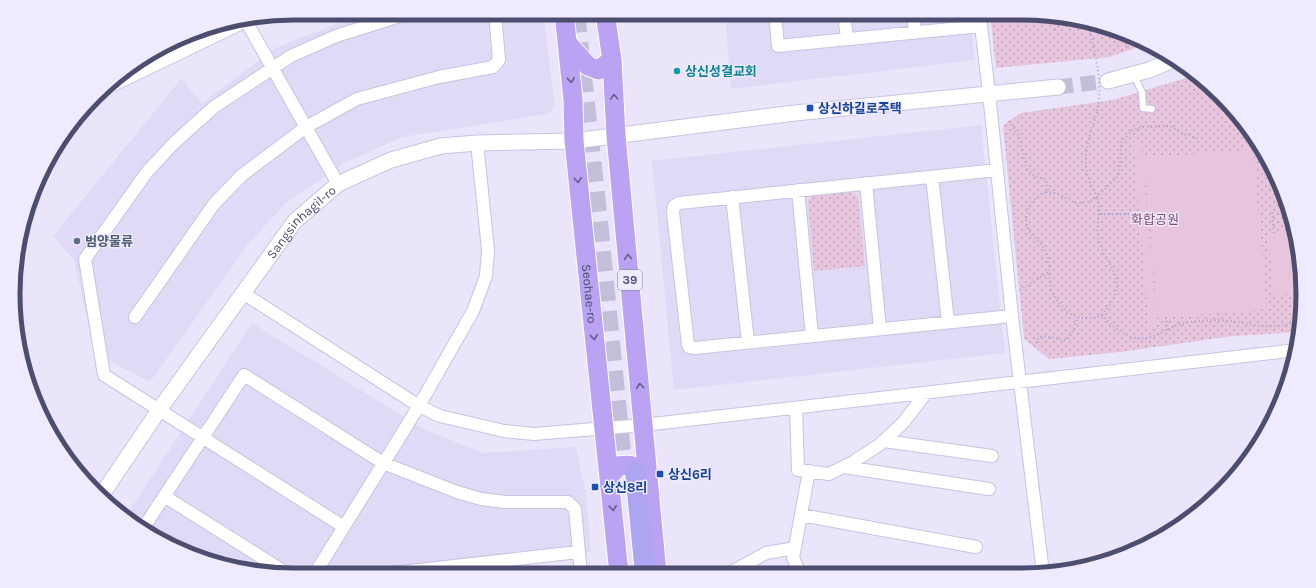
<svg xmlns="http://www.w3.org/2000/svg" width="1316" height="588" viewBox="0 0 1316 588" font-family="Karla,'Noto Sans KR',sans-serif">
  <defs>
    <pattern id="park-dots" width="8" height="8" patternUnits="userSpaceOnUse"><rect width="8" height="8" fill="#e6c5dd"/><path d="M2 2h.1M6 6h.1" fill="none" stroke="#bda2b8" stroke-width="1.8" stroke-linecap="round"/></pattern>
  </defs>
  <rect width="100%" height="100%" fill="#eae5fa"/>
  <path fill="#e0daf6" d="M364 13H543L555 106 548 114 402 137 344 163 286 203 249 243 150 382 95 354 74 260 53 236 181 79 202 103 276 48Z
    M725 13H969L975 60 731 89Z
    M981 125 1005 353 674 390 652 161Z
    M252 323 422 428 483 453 576 447 586 495 591 552 345 575H294L239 570 187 554 126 516Z"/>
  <path fill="url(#park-dots)" d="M990 13C1044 13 1098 18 1147 44L1109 57 996 68Z
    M1196 75 1221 95 1256 138 1282 186 1298 239 1303 294 1299 332 1233 336 1120 352 1049 359 1024 339 1003 125 1021 113 1113 100Z
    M852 192 858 197 865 266 814 271 808 203 812 196Z"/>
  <path fill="#e6c5dd" d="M1141 141 1157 326 1149 327 1133 142Z
    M1253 149 1267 309 1158 318 1144 158Z
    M1296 232 1303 293 1273 295 1268 234Z"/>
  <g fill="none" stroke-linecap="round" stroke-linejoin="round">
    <path stroke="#c3bfd8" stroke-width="15" stroke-dasharray="15 8" stroke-linecap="butt" d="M1058 87 1108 81"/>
    <path stroke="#c3bfd8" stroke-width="20" stroke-dasharray="20 10" stroke-linecap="butt" d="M575 13 598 222 623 472"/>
    <defs>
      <path id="service" d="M1133 74 1142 92 1143 108 1152 109"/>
      <path id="minor" d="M775 13 778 46 981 26 980 13
        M844 13 847 39
        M913 13 915 32
        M246 21 338 184
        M981 26 989 93 1012 316 695 348 689 347 688 345 673 212 674 206 679 203 997 170
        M103 90 246 21
        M932 177 948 322
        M866 183 880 329
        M798 190 812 336
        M732 197 748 342
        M243 293 419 406 440 416 504 431 534 434 558 432 644 425 1297 350
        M1012 316 1043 573
        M135 317 214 204 242 175 306 127 357 99 439 77 493 67 499 60 495 13
        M796 408 798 470 829 474 853 462 879 445 903 423 926 393
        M884 441 992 456
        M844 467 989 489
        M164 496 288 574
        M801 515 976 547
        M144 527 244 375 383 463 457 492 481 499 505 502H568L575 509 581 574
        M344 527 104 375 85 259 147 172 174 143 214 107 291 56 336 36 403 15 415 13
        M800 573 793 558 809 471
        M728 574 766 553 795 548
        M314 575 419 406 473 311 486 276 488 250 477 143
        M374 575 578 552"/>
      <g id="tertiary">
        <path d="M1108 81 1149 70 1175 59"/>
        <path id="s1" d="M101 496 159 410 295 221 338 184 391 160 441 146 477 143 574 141 795 113 1058 87"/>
      </g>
      <g id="primary">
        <path id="s2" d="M564 13 573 100 574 141 619 574"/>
        <path d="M605 13 612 60 616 136 657 574"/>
        <path d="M568 44 588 66 598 70 612 60"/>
        <path d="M610 476 618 466C631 464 638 466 648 475"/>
      </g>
      <path id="trunk" d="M635 471 645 574"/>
    </defs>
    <use href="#service" stroke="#c7c4df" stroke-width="8"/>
    <use href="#minor" stroke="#c7c4df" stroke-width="14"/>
    <use href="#tertiary" stroke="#c7c4df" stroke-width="17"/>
    <use href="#primary" stroke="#fff" stroke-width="21"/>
    <use href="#trunk" stroke="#fff" stroke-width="22"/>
    <path stroke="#a5a2d1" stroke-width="2" stroke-dasharray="1 3" stroke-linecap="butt" d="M1090 22V31
      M1055 29 1074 18
      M1121 32 1129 50
      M1097 112C1091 133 1081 155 1088 177 1090 184 1094 190 1097 197L1118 176 1120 167 1121 143 1131 131 1142 127 1170 126 1184 134 1200 139
      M1009 121 1019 136 1027 169 1034 176 1046 180 1049 192
      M1264 153 1265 172
      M1046 192C1069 191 1070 214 1097 197 1102 212 1096 222 1098 236 1102 264 1131 275 1108 307 1103 315 1098 318 1088 318 1073 319 1065 311 1056 299 1045 283 1053 266 1045 250 1041 242 1031 237 1028 228 1022 213 1032 197 1046 192Z
      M1272 212 1274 234
      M1100 214H1129
      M1020 290 1049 272
      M1102 315C1111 324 1121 335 1134 338 1152 341 1160 332 1175 326 1187 322 1201 320 1214 320 1242 319 1275 336 1301 318
      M1166 317 1167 330
      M1036 343 1039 337C1058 332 1068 356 1077 318
      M529 574 533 568"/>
    <use href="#service" stroke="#fff" stroke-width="6"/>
    <use href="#minor" stroke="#fff" stroke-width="12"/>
    <use href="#tertiary" stroke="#fff" stroke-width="15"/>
    <use href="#primary" stroke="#baa3f2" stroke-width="19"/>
    <use href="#trunk" stroke="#aea5f0" stroke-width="20"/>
    <path stroke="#a5a2d1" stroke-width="2" stroke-dasharray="1 3" stroke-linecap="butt" d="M1090 31C1096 59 1103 84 1097 112"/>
  </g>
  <defs><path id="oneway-chevron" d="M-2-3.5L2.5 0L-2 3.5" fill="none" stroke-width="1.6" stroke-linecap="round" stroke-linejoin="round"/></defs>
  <g stroke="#635e8a">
    <use href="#oneway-chevron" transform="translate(571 80) rotate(84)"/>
    <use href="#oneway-chevron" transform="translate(614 97) rotate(-93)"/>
    <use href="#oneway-chevron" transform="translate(578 180) rotate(84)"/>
    <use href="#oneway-chevron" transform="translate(628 257) rotate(-95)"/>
    <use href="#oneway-chevron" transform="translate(594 337) rotate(84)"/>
    <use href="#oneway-chevron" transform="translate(640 386) rotate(-95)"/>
    <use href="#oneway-chevron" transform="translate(613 508) rotate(84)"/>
  </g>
  <circle fill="#0f9aa8" stroke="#efeafd" stroke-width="1.5" cx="677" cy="71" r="4"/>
  <g fill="#1a4fb4" stroke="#efeafd" stroke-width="1.5">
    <rect x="806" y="104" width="8" height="8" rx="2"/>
    <rect x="656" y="470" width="8" height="8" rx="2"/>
    <rect x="591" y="483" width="8" height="8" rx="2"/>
  </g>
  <circle fill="#5c6f8a" stroke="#efeafd" stroke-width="1.5" cx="77" cy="241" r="4"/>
  <g text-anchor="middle" stroke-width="3" stroke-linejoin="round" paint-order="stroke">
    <rect fill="#efeafd" stroke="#7e7c9a" stroke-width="1" x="618" y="270" width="24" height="20" rx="3"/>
    <g font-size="12" font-weight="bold" fill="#4d4d70">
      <text x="630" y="284">39</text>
    </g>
    <g font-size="13" font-weight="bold" fill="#0d838f" stroke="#efeafd" text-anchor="start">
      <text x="685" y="76">상신성결교회</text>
    </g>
    <g font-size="13" font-weight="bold" fill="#164399" stroke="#efeafd" text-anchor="start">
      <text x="818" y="113">상신하길로주택</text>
      <text x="668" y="479">상신6리</text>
      <text x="603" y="492">상신8리</text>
    </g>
    <g font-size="13" fill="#7f4c6d" stroke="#efeafd">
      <text x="1155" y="224">화합공원</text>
    </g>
    <g font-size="13" fill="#4d4d70" stroke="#efeafd">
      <text dy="5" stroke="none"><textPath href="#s1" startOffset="340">Sangsinhagil-ro</textPath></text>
      <text dy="5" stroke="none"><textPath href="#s2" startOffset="282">Seohae-ro</textPath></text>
    </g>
    <g font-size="13" font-weight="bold" fill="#4e5e75" stroke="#efeafd" text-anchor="start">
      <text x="85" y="246">범양물류</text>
    </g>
  </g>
  <path d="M0 0H1316V588H0ZM294 20H1022A274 274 0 0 1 1296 294V294A274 274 0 0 1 1022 568H294A274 274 0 0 1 20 294V294A274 274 0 0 1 294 20Z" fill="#efeafd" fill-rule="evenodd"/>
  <path fill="none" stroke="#4d4d70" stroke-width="5" d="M294 20H1022A274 274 0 0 1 1296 294V294A274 274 0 0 1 1022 568H294A274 274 0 0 1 20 294V294A274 274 0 0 1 294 20Z"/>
</svg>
